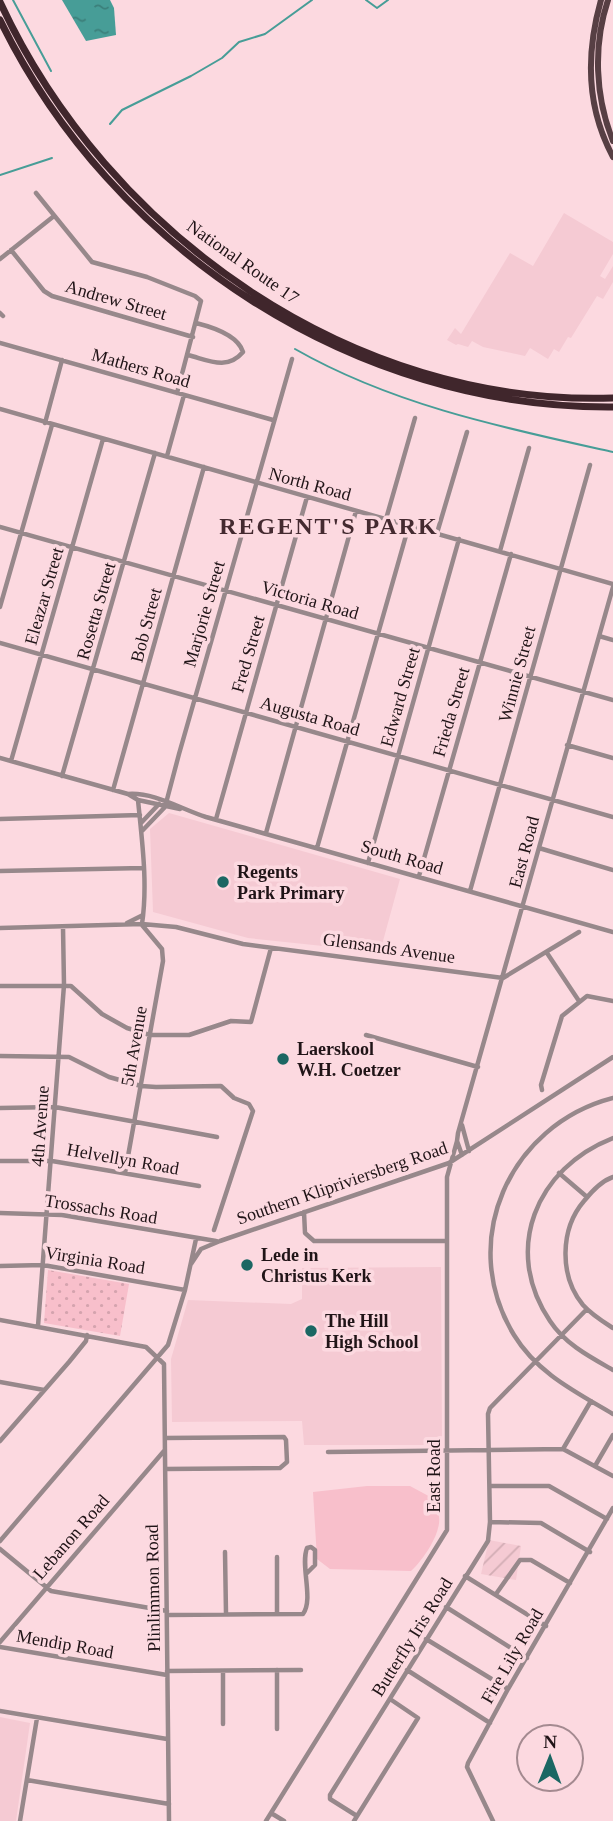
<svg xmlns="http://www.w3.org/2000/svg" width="613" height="1821" viewBox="0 0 613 1821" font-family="'Times New Roman',serif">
  <defs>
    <pattern id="industrial-furrows" width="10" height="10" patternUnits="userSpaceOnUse" patternTransform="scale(1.75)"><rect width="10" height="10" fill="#f5cad3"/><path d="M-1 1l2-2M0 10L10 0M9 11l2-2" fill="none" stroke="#d2adb4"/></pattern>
    <pattern id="park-dots" width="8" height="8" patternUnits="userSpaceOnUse" patternTransform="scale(1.75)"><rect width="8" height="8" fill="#f8bfcb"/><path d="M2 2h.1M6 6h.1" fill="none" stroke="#d4a3ae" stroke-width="1.8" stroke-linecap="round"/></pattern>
    <pattern id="water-ripples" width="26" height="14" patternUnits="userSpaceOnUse" patternTransform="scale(1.75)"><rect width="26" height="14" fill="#479d97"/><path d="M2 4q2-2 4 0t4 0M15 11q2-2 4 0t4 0" fill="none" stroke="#3b7f7a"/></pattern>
  </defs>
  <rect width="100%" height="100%" fill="#fcd9e0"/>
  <path fill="#f5cad3" d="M564 213 613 242V254L600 276 605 279 613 266V282L603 299 597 296 571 338 568 337 559 352 554 349 548 359 530 348 525 356 483 347 472 341 468 347 458 344 456 345 447 340 455 328 461 334 510 253 533 266Z
    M169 813 400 879 380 952 248 938 153 912 150 829Z
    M441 1267 442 1445H304L302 1421 172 1422 171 1359 188 1300 291 1304 302 1299V1268Z
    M0 1717 30 1723 16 1821H0Z"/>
  <path fill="url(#industrial-furrows)" d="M489 1540 521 1546 516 1580 481 1574Z"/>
  <path fill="#f8bfcb" d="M367 1486H410L436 1500C438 1509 441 1519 438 1528 435 1542 421 1562 411 1571L330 1569 317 1559 313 1492Z"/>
  <path fill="url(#park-dots)" d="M48 1270 129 1284 120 1336 44 1323Z"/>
  <path fill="url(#water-ripples)" d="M62 0H110L114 8 116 35 86 41Z"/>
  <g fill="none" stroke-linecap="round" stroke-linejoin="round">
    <path stroke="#479d97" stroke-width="2" d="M13 0 51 71
      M366 0 377 8 388 0
      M110 124 122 110 191 76 222 58 239 42 265 34 312 0
      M0 175 52 158
      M295 349C393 405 504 428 613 452"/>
    <path stroke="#97888b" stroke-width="4.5" d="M36 193 92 262 147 277 195 296 201 301 177 393
      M11 250 44 291 52 296 193 337
      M0 259 54 216
      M0 313 3 316
      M0 343 273 420
      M188 355C208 360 227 371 243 352 238 335 212 327 196 323
      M0 409 613 584
      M45 423 62 360
      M167 456 184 395
      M386 519 415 418
      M0 527 613 700
      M437 533 467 432
      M500 551 529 448
      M0 607 52 425
      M599 636 613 640
      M0 643 613 817
      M567 745 613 758
      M0 758 128 794C154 792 181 809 206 817L613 932
      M11 761 103 439
      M62 776 155 453
      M113 790 204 467
      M128 794 138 800 180 809
      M138 800C142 841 148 884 142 924
      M0 819 140 815
      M216 819 307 497
      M141 823 159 804
      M142 831 165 807 179 754 292 359
      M266 833 356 511
      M317 848 409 525
      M539 848 613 870
      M368 863 459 539
      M0 871 143 868
      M419 876 511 554
      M470 891 590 465
      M127 923 143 915
      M0 928 142 924 176 927 243 944 503 978 579 932
      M547 953 579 1001
      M0 986H71L102 1014 127 1028 150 1035H189L231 1021 251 1022 271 948
      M366 1035 478 1067
      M0 1056 69 1057 109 1077 141 1086 156 1087 221 1086 234 1098 249 1104 253 1111 214 1230
      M542 1090 541 1085 562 1016 587 996 613 1001
      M613 1098C509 1125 457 1242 514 1335 537 1373 576 1392 613 1414
      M0 1108 55 1107 217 1137
      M462 1125 469 1151
      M613 1138C536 1168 502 1250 550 1321 565 1344 590 1357 613 1370
      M462 1155 457 1141 458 1133 613 587
      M0 1161H52L199 1186
      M125 1173 163 961 162 949 142 925
      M559 1173 587 1197
      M613 1177C601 1181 592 1191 584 1201 560 1229 559 1276 583 1305 592 1315 602 1321 613 1328
      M304 1212 305 1233 314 1241H446
      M0 1213 62 1215 216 1241
      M191 1264 201 1249 220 1241 449 1163 613 1057
      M0 1266 43 1265 185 1290
      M0 1320 146 1347 164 1364 169 1821
      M38 1326 64 985 63 927
      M0 1382 44 1390
      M0 1441 69 1362 86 1341 87 1335
      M563 1449 591 1401
      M328 1452 563 1449 613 1476
      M595 1466 613 1435
      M165 1469 280 1468 287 1462 286 1440 284 1437 165 1438
      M490 1486H549L607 1519
      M490 1522 541 1523 590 1552
      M0 1541 168 1345 185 1290 196 1239
      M0 1549 51 1591 167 1611
      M225 1552 226 1614
      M277 1557V1614
      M465 1576 546 1626
      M496 1594 520 1560H531L570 1583
      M446 1607 527 1658
      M167 1615 303 1614C314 1599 300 1566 307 1548L311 1547 315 1550V1565L306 1574
      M426 1639 508 1689
      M0 1642 164 1451
      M0 1647 167 1675
      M407 1670 490 1723
      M167 1671 301 1670
      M0 1711 167 1739
      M223 1724V1671
      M277 1729V1670
      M27 1780 169 1804
      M271 1813 284 1821
      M357 1816 330 1799V1795L488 1541 490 1522 488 1414 490 1408 587 1309
      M20 1821 37 1718
      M266 1821 447 1530V1177L457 1141
      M354 1821 418 1718 390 1699
      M493 1821 467 1767 468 1763 508 1689 613 1508"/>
    <path stroke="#573f44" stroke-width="6" d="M601 0C586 53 586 107 613 157
      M608 0C593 45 595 97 613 141"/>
    <path stroke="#40262c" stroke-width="7" d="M0 2C107 234 353 407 613 398
      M0 20C112 250 355 409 613 407"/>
  </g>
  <g fill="#1b6763" stroke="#fcd9e0" stroke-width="2.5">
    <circle cx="223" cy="882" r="7"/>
    <circle cx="283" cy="1059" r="7"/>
    <circle cx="247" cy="1265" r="7"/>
    <circle cx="311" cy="1331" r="7"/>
  </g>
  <g text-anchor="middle" stroke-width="7" stroke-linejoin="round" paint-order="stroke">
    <g font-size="18" fill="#201417" stroke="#fcd9e0">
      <text transform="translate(243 262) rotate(35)" y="6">National Route 17</text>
      <text transform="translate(116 300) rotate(16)" y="6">Andrew Street</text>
      <text transform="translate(141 368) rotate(16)" y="6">Mathers Road</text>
      <text transform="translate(310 484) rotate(15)" y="6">North Road</text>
      <text transform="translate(44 596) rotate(-74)" y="6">Eleazar Street</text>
      <text transform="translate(310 600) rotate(16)" y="6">Victoria Road</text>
      <text transform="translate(96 611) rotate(-74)" y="6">Rosetta Street</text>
      <text transform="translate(204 614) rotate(-74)" y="6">Marjorie Street</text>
      <text transform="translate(146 625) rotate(-75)" y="6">Bob Street</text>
      <text transform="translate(248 654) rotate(-74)" y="6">Fred Street</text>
      <text transform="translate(517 674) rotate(-75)" y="6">Winnie Street</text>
      <text transform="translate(400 697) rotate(-74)" y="6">Edward Street</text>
      <text transform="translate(451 712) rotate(-74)" y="6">Frieda Street</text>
      <text transform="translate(310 716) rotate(16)" y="6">Augusta Road</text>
      <text transform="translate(524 852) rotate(-75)" y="6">East Road</text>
      <text transform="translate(402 857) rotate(16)" y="6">South Road</text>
      <text transform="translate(389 948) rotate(8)" y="6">Glensands Avenue</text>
      <text transform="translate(134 1046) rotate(-80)" y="6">5th Avenue</text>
      <text transform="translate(40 1126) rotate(-86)" y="6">4th Avenue</text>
      <text transform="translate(123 1159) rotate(10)" y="6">Helvellyn Road</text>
      <text transform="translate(342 1183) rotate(-19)" y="6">Southern Klipriviersberg Road</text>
      <text transform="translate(101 1209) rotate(9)" y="6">Trossachs Road</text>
      <text transform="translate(95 1260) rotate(9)" y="6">Virginia Road</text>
      <text transform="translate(434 1476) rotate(-90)" y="6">East Road</text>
      <text transform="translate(71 1537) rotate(-49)" y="6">Lebanon Road</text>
      <text transform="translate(153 1588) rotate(-91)" y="6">Plinlimmon Road</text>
      <text transform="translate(412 1637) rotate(-58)" y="6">Butterfly Iris Road</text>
      <text transform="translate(65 1644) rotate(10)" y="6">Mendip Road</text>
      <text transform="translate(512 1656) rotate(-60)" y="6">Fire Lily Road</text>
    </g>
    <g font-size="18" font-weight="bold" fill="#201417" stroke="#fcd9e0" text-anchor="start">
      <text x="237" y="878">Regents<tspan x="237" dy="21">Park Primary</tspan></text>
      <text x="297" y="1055">Laerskool<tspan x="297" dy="21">W.H. Coetzer</tspan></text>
      <text x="261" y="1261">Lede in<tspan x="261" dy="21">Christus Kerk</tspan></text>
      <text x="325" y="1327">The Hill<tspan x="325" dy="21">High School</tspan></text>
    </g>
    <g font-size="24" font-weight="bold" letter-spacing="2" fill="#442a30" stroke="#fcd9e0">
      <text x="329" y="534">REGENT'S PARK</text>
    </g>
  </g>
  <g transform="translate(550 1758) rotate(1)"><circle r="33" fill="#fcd9e0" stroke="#a48a90" stroke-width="2"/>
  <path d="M0-5L12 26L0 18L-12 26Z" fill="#1b6763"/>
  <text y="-10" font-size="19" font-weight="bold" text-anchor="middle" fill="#201417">N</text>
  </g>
</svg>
